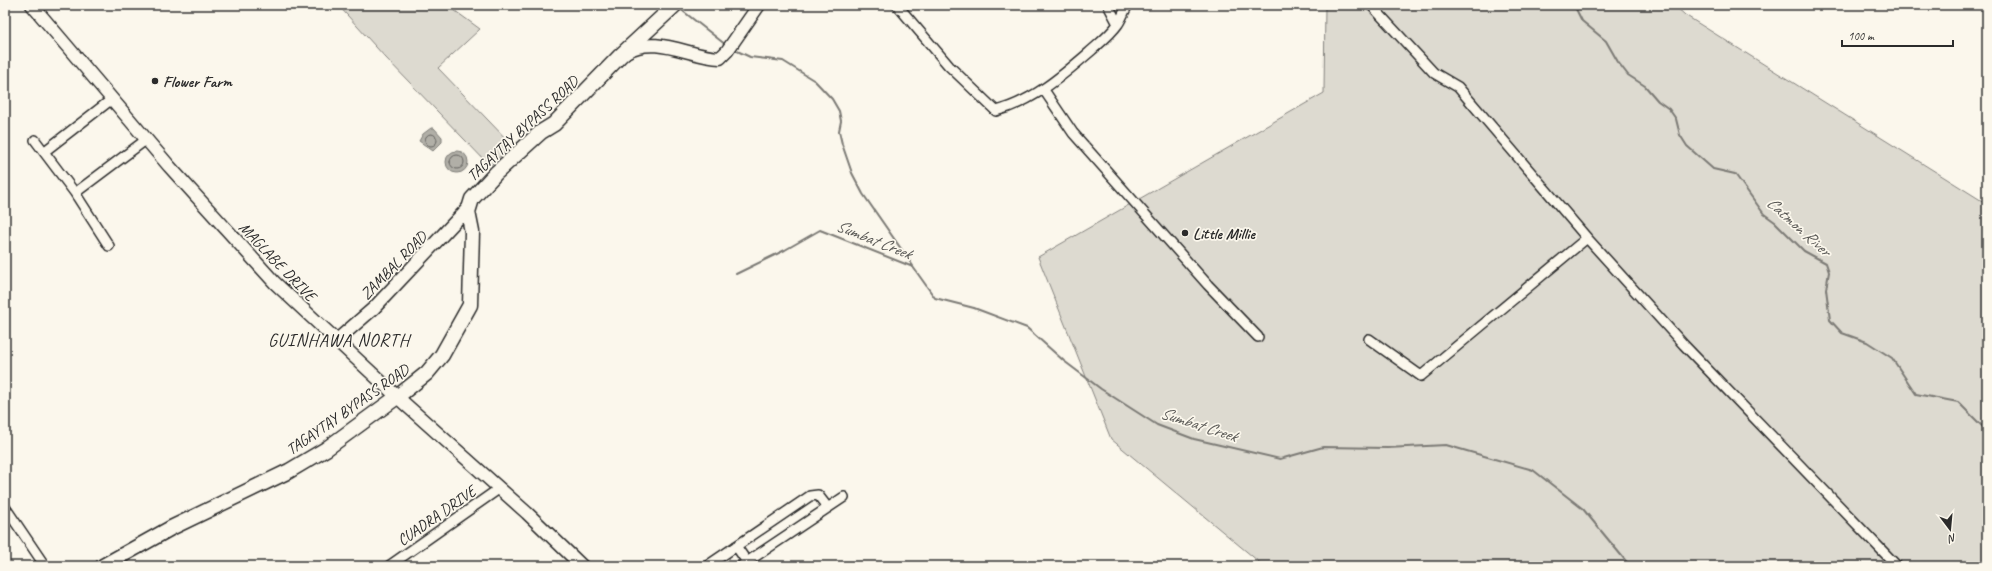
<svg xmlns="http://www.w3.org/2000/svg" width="1992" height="571" viewBox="0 0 1992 571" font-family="Caveat,sans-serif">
  <rect width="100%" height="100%" fill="#fbf7ec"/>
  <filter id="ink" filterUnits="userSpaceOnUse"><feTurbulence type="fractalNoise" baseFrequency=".025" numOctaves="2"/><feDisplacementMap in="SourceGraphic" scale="8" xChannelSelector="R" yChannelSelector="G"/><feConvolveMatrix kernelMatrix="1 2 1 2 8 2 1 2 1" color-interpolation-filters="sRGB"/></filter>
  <g filter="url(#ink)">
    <path fill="#dddad0" stroke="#84827e" d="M338 5H447L480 29 438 68 512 145 490 166 385 57Z
      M1325 5H1674L1685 15 1987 204V566H1264L1111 439 1038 257 1324 93Z"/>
    <path fill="#b1afa7" stroke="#7b7a75" d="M431 128H434L442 137V142L433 151 419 141 423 134Z
      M446 162a11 11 0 1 1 22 0a11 11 0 1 1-22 0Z"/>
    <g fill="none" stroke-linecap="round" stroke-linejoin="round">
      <path stroke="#61605d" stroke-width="1" d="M425 140a6 6 0 1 1 12 0a6 6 0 1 1-12 0Z
        M450 162a7 7 0 1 1 14 0a7 7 0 1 1-14 0Z"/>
      <path stroke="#7b7a75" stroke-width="2" d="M1574 5 1582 21 1606 41 1618 62 1628 75 1645 86 1658 101 1669 109 1676 119 1680 135 1687 146 1713 169 1735 174 1764 214 1775 222 1804 251 1826 263 1829 272 1826 289 1830 320 1842 333 1867 342 1892 358 1916 394 1958 402 1983 427 1987 426
        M679 8 726 45
        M733 49 750 57 783 61 815 81 832 99 839 111 841 121 839 131 842 144 852 173 863 194 913 266
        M736 274 785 250 820 230 913 267 935 298 974 308 1027 328 1064 361 1101 389 1157 425 1194 439 1280 459 1323 447 1387 448 1446 445 1533 470 1583 509 1630 566"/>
      <defs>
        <path id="street" d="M897 5 949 66 996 111C1034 101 1063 75 1092 50 1101 42 1111 34 1118 24 1122 18 1124 11 1128 5
          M1108 5 1118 24
          M1371 5 1434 73 1458 87 1587 238 1684 345 1897 566
          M1044 90 1073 133 1208 285 1258 337
          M35 140 75 193 109 246
          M45 151 112 99
          M75 193 147 139
          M1369 339 1421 376 1587 238
          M5 507 45 566
          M736 546 747 562
          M389 566 500 488
          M707 566 810 496 818 495 828 508
          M741 566 844 497"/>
        <path id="secondary" d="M32 5 169 166 275 283 405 404 527 513 582 566
          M626 52C655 34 690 57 720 58L727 51 759 5
          M337 340 374 308 468 208"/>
        <path id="primary" d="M103 566 171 528 289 471 326 449 397 397 427 373 442 355 470 305 472 232 468 212 472 199 496 173 541 132 554 124 620 56 675 5"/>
      </defs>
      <use href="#street" stroke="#2b2b2b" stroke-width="12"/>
      <use href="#secondary" stroke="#2b2b2b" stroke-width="15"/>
      <use href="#primary" stroke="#2b2b2b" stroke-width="17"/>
      <use href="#street" stroke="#fbf7ec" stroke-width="9"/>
      <use href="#secondary" stroke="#fbf7ec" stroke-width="12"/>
      <use href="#primary" stroke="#fbf7ec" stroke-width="14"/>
    </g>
  </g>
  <g fill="#2b2b2b" stroke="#fbf7ec" stroke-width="1.5">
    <circle cx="155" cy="81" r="4"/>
    <circle cx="1185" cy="233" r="4"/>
  </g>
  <g text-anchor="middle" stroke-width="3.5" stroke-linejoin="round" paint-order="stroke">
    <g font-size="16" font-weight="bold" fill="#2b2b2b" stroke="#fbf7ec" text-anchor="start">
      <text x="163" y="87">Flower Farm</text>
      <text x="1193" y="239">Little Millie</text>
    </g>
    <g font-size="16" fill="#2b2b2b" stroke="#fbf7ec">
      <text transform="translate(522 128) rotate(-43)" y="6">TAGAYTAY BYPASS ROAD</text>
      <text transform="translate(278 261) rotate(46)" y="6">MAGLABE DRIVE</text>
      <text transform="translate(393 265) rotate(-46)" y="6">ZAMBAL ROAD</text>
      <text transform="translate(347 409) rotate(-35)" y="6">TAGAYTAY BYPASS ROAD</text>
      <text transform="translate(436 515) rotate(-35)" y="6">CUADRA DRIVE</text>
    </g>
    <g font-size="17" font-style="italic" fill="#5a5956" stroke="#fbf7ec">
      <text transform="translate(1799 226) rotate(42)" y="6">Catmon River</text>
      <text transform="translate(874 239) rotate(22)" y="6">Sumbat Creek</text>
      <text transform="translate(1199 424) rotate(18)" y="6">Sumbat Creek</text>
    </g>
    <g font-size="18" letter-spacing="1" fill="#2b2b2b" stroke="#fbf7ec">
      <text x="339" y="346">GUINHAWA NORTH</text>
    </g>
  </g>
  <rect width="1992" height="571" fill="none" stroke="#fbf7ec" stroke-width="20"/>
  <rect x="10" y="10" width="1972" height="551" fill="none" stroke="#2b2b2b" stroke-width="1.5" filter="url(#ink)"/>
  <g transform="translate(1950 529) rotate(164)" stroke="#fbf7ec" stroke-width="3" paint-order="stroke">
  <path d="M0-3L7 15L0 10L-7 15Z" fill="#2b2b2b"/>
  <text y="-6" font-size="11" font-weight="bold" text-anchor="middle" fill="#2b2b2b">N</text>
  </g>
  <path d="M1842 40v6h111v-6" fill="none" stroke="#2b2b2b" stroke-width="2"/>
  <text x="1848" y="40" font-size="12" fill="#2b2b2b" stroke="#fbf7ec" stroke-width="3" paint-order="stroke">100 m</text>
</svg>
